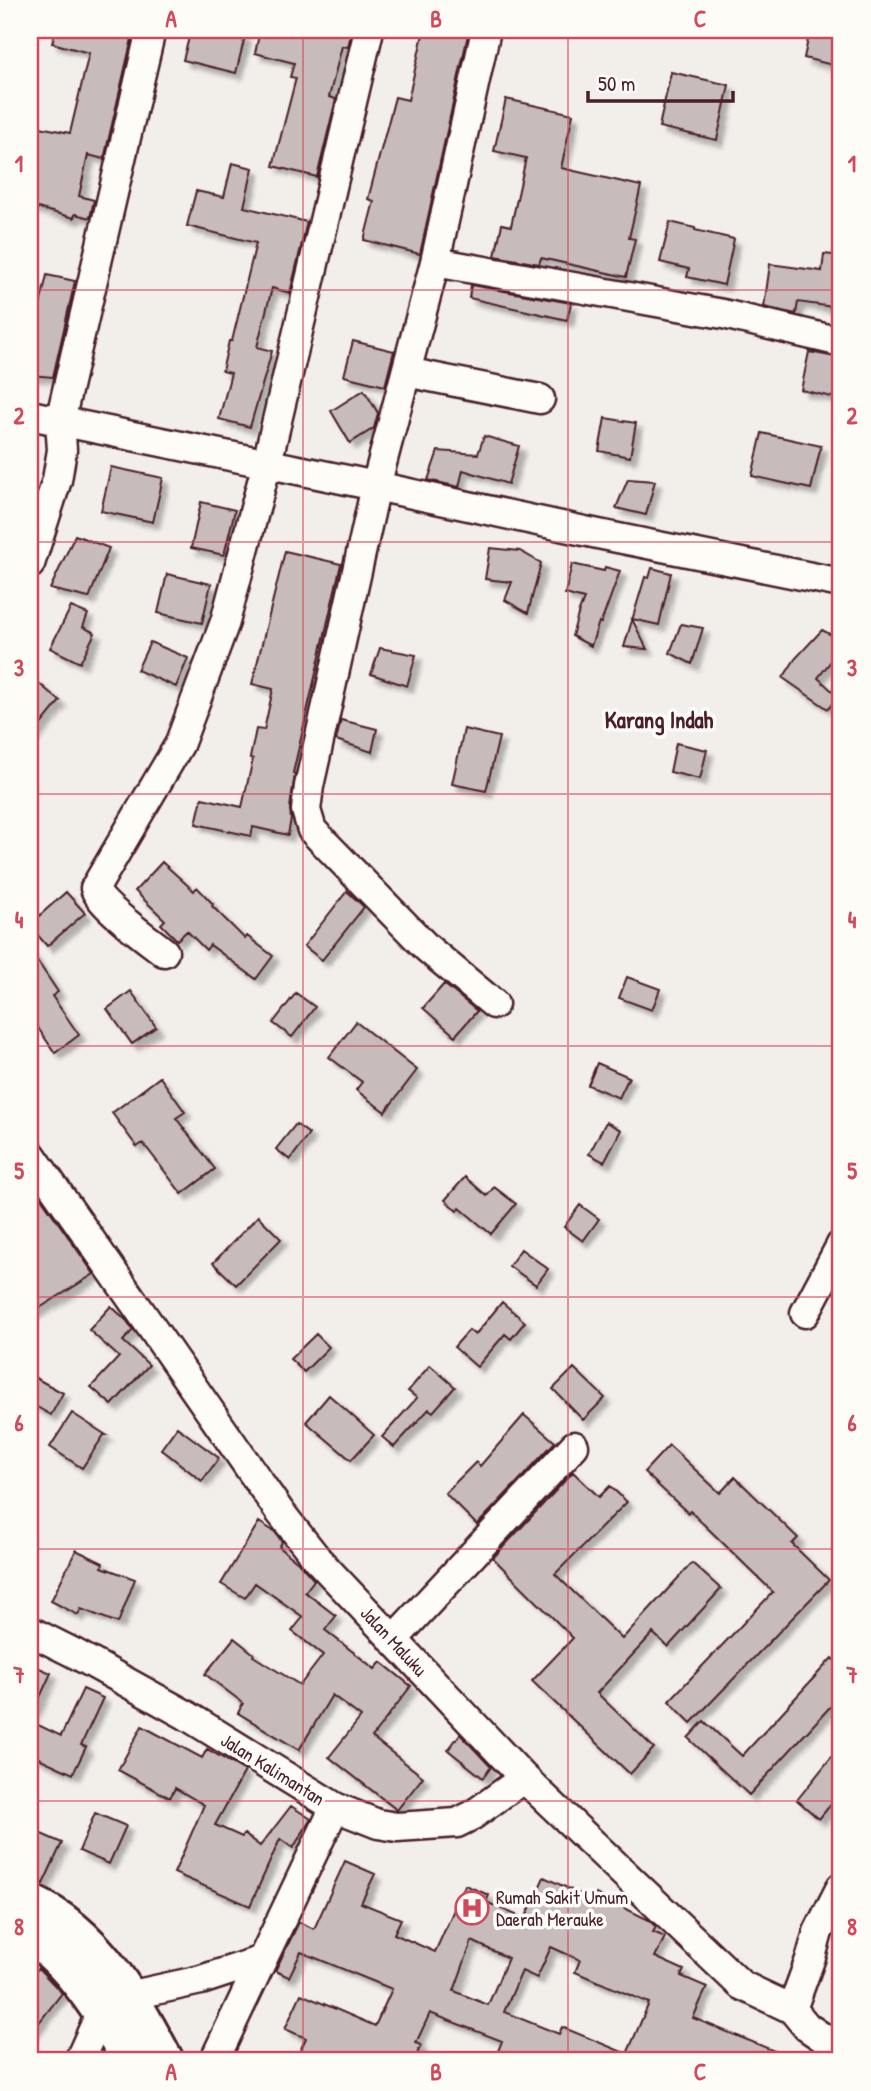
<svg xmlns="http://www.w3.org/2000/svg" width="871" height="2091" viewBox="0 0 871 2091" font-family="'Patrick Hand',sans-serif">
  <defs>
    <filter id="shadow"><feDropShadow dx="6" dy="6" stdDeviation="2" flood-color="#0004"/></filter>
  </defs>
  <rect width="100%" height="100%" fill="#f2efeb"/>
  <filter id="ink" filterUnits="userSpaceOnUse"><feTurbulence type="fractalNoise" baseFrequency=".0143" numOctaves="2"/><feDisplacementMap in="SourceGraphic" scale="14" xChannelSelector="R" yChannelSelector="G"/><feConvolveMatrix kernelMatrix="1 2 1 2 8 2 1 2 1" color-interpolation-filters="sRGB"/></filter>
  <g filter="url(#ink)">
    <path fill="#c8bbbb" stroke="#4a1f2b" stroke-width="2" fill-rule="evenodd" filter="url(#shadow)" d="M56 30H134L104 159 88 155 79 196 94 200 90 218 75 214 74 218 30 206V125L70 133 89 53 52 43Z
      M191 30H220L245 36 236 73 183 60Z
      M260 30H352L348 47 342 46 329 97 336 99 317 177 273 166 296 78 290 77 294 63 255 53Z
      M424 30H469L420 254 364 240 374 201 368 199 395 97 408 100Z
      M810 30H841V67L804 58Z
      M671 72 729 85 717 140 659 127Z
      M506 99 573 114 561 168 641 186 629 238 635 239 626 277 541 258 539 264 495 256 502 224 511 226 526 158 494 151Z
      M232 163 253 168 244 207 307 222 290 293 272 288 257 347 272 351 250 427 219 419 231 373 222 371 229 341H232L256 243 187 226 196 191 224 197Z
      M670 222 695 228V230L734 239 724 285 687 277 689 269 660 262Z
      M824 254 841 256V308L798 302 796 314 764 307 770 264 822 271Z
      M47 275 75 281 53 377 30 375V330L34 331Z
      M471 285 571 303 567 320 469 298Z
      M353 341 394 351 385 386 344 376Z
      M809 352 841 358V399L801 390Z
      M364 390 378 413 374 428 350 443 331 411Z
      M605 418 636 423 630 457 599 451Z
      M762 433 821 446 811 489 752 476Z
      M484 436 519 446 508 484 463 470 459 487 428 480 438 451 478 454Z
      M111 467 163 478 153 522 101 511Z
      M628 479 655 481 646 515 616 508Z
      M201 502 235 510 224 555 191 548Z
      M75 535 109 548 89 598 50 589Z
      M490 548 520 551 541 563 528 613 505 600 512 582 485 579Z
      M285 551 341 564 293 773 295 774 290 808 291 819 288 835 253 827 251 836 196 824 202 798 242 807 253 759 250 758 256 729 264 730 273 689 252 684Z
      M572 564 604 571 605 567 620 571 601 623 599 622 591 646 572 636 579 611 584 599 565 594Z
      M652 568 671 573 659 625 632 619 647 649 624 647 645 577 649 578Z
      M167 574 211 584 202 623 158 613Z
      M71 607 88 614 83 627 95 633 80 663 50 648Z
      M681 624 703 628 692 664 670 653Z
      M822 630 841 640V648L818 678 839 697 828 709 783 678 795 659Z
      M150 642 188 658 176 687 137 670Z
      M380 648 416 655 407 686 371 674Z
      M30 676 60 701 30 738Z
      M341 720 377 729 372 752 336 740Z
      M464 729 499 737 486 791 452 784Z
      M676 743 707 750 700 779 670 772Z
      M162 862 194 891 197 887 213 904 212 906 245 939 247 936 273 956 256 979 210 945 206 950 187 931 177 940 161 924 165 920 135 891Z
      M347 891 364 907 322 960 304 946Z
      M66 892 85 913 47 946 30 926V924Z
      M30 950 58 992 52 996 79 1035 55 1053 34 1022 36 1021 30 1011Z
      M627 977 660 989 652 1010 619 998Z
      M444 984 477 1011 455 1036 423 1008Z
      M131 991 156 1027 132 1044 107 1009Z
      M296 993 315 1007 292 1037 273 1023Z
      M356 1022 417 1070 385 1112 356 1090 362 1082 329 1057Z
      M597 1063 629 1077 619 1098 588 1085Z
      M160 1077 185 1112 176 1118 215 1169 182 1194 143 1143 137 1147 112 1113Z
      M606 1122 621 1130 604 1162 589 1154Z
      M296 1124 309 1134 290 1160 276 1149Z
      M465 1177 487 1196 494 1187 516 1204 491 1234 460 1208 457 1211 445 1200Z
      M30 1182 94 1274 30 1314Z
      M580 1205 599 1219 583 1241 564 1227Z
      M258 1216 281 1239 236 1285 213 1263Z
      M521 1249 548 1269 536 1285 509 1266Z
      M502 1302 525 1322 511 1339 505 1334 477 1367 454 1347 469 1330 475 1335Z
      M111 1306 127 1321 133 1330 123 1341 149 1365 112 1405 91 1387 119 1357 89 1330Z
      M316 1334 329 1347 304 1372 290 1359Z
      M430 1365 455 1387 433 1412 429 1409 394 1447 382 1437 417 1398 408 1391Z
      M574 1368 605 1398 583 1420 553 1389Z
      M30 1375 63 1393 51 1415 30 1403Z
      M329 1395 374 1435 351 1460 306 1422Z
      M72 1413 106 1435H104L82 1468 50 1447Z
      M524 1415 555 1442 477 1525 445 1493 476 1462 480 1466Z
      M177 1427 219 1458 202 1481 161 1449Z
      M669 1445 720 1493 735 1477 798 1538 792 1544 829 1580 691 1723 669 1701 773 1592 690 1511 688 1513 644 1472Z
      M573 1472 599 1497 610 1486 627 1502 555 1574 622 1639 692 1563 721 1589 668 1647 653 1633 597 1693 654 1748 630 1774 532 1681 573 1638 493 1558Z
      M259 1522 275 1532 282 1542 279 1547 298 1562 314 1580 305 1592 336 1616 325 1630 375 1669 381 1662 411 1686 372 1737 423 1777 397 1810 329 1757 361 1717 332 1695 299 1750 238 1713 243 1703 205 1674 234 1638 254 1654 253 1656 300 1685 323 1655 292 1631 303 1617 255 1583 245 1598 221 1584Z
      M76 1550 103 1563 102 1567 135 1579 118 1623 81 1609 78 1615 51 1601Z
      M832 1658 841 1666V1695L749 1795 688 1738 704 1721 742 1756Z
      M30 1664 51 1673 30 1719Z
      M83 1689 103 1698 81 1745 86 1747 73 1774 30 1754V1721L61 1736Z
      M142 1726 202 1758 207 1749 245 1771 215 1825 242 1837 244 1834 260 1846 291 1806 311 1819 293 1848 280 1839 250 1906 174 1873 204 1805 175 1788 170 1798 118 1770Z
      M460 1734 491 1767 483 1778 448 1750Z
      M841 1745V1792L819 1819 797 1800Z
      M95 1813 126 1826 109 1864 79 1851Z
      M30 1829 62 1843 43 1884 30 1877Z
      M345 1861 375 1874 361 1903 401 1919 394 1934 435 1952 465 1885 489 1895 486 1902 525 1919 544 1877 593 1900 596 1894 649 1920 656 1927 653 1932 665 1937 655 1957 684 1970 681 1976 707 1987 693 2018 799 2061H494L502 2041 430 2013 416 2043 421 2045 414 2061H295L306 2038 285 2029 301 1994 375 2026 392 1989 301 1952 289 1977 275 1971 299 1922 314 1929ZM472 1941 508 1958 488 2005 454 1991ZM551 1947 580 1960 575 1972 649 2003 627 2054 562 2027 559 2034 504 2012 522 1971 537 1978Z
      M38 1968 62 1993 30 2034V1979Z"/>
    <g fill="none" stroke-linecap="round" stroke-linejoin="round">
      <defs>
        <path id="minor" d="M486 30 435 262 376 486 309 786 306 810 312 830 427 948 494 1004
          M435 262 723 314 841 342
          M406 372 540 399
          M30 415 376 486 598 534 841 583
          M30 564 57 480 62 450 60 421 151 30
          M164 952C149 940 98 904 95 888L179 745 225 622 267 463 369 30
          M30 1153 280 1512 318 1560 524 1778 741 1985 792 2009 807 2027 841 2050
          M805 1313 841 1245
          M30 1631 74 1653 186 1715 335 1807 378 1824 397 1827 457 1823 473 1815 524 1778
          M393 1640 574 1446
          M128 1996 201 1980 262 1960
          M792 2009 811 1957 818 1932 841 1887
          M79 2061 102 2010
          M214 2061 335 1807"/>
        <path id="highway" d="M30 1904C96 1934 131 1999 164 2061
          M30 1935C72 1958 109 2021 133 2061"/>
      </defs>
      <use href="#minor" stroke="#4a1f2b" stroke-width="33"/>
      <use href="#highway" stroke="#4a1f2b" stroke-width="44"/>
      <use href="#minor" stroke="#fdfcf7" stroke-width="28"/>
      <use href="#highway" stroke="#fdfcf7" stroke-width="38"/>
    </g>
  </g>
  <path fill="none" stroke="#d1495b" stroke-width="2" stroke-opacity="0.55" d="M303 30V2061M568 30V2061M30 290H841M30 542H841M30 794H841M30 1046H841M30 1297H841M30 1549H841M30 1801H841"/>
  <defs>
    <symbol id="hospital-ring" viewBox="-11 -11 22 22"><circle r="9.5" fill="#fdfcf7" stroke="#d1495b" stroke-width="1.5"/><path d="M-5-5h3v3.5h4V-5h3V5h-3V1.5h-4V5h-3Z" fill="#d1495b"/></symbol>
  </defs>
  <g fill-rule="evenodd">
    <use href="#hospital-ring" x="453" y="1889" width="38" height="38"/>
  </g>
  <g text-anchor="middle" stroke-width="7" stroke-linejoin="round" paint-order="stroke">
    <g font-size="19" fill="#4a1f2b" stroke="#fdfcf7">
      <text transform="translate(394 1641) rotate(47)" y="7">Jalan Maluku</text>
      <text transform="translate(273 1769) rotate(32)" y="7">Jalan Kalimantan</text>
    </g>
    <g font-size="19" fill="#4a1f2b" stroke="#fdfcf7" text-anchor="start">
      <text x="496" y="1904">Rumah Sakit Umum<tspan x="496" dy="22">Daerah Merauke</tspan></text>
    </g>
    <g font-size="23" font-weight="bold" fill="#4a1f2b" stroke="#fdfcf7">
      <text x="659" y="728">Karang Indah</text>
    </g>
  </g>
  <rect width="871" height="2091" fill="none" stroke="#fdfcf7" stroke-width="77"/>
  <path d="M588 91v10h145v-10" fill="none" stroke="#4a1f2b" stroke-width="3.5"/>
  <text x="598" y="91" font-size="21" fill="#4a1f2b" stroke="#fdfcf7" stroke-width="5" paint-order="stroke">50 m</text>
  <rect x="38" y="38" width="794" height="2014" fill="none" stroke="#d1495b" stroke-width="2.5"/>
  <g font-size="23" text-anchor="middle" font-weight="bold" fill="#d1495b">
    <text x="171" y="27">A</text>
    <text x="436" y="27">B</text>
    <text x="700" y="27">C</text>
    <text x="19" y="172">1</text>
    <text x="852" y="172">1</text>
    <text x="19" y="424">2</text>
    <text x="852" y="424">2</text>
    <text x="19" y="676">3</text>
    <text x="852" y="676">3</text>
    <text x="19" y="928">4</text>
    <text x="852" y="928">4</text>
    <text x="19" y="1179">5</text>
    <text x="852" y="1179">5</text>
    <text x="19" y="1431">6</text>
    <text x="852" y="1431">6</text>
    <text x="19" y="1683">7</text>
    <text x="852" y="1683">7</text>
    <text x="19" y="1935">8</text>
    <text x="852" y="1935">8</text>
    <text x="171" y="2080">A</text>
    <text x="436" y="2080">B</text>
    <text x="700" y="2080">C</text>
  </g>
</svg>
